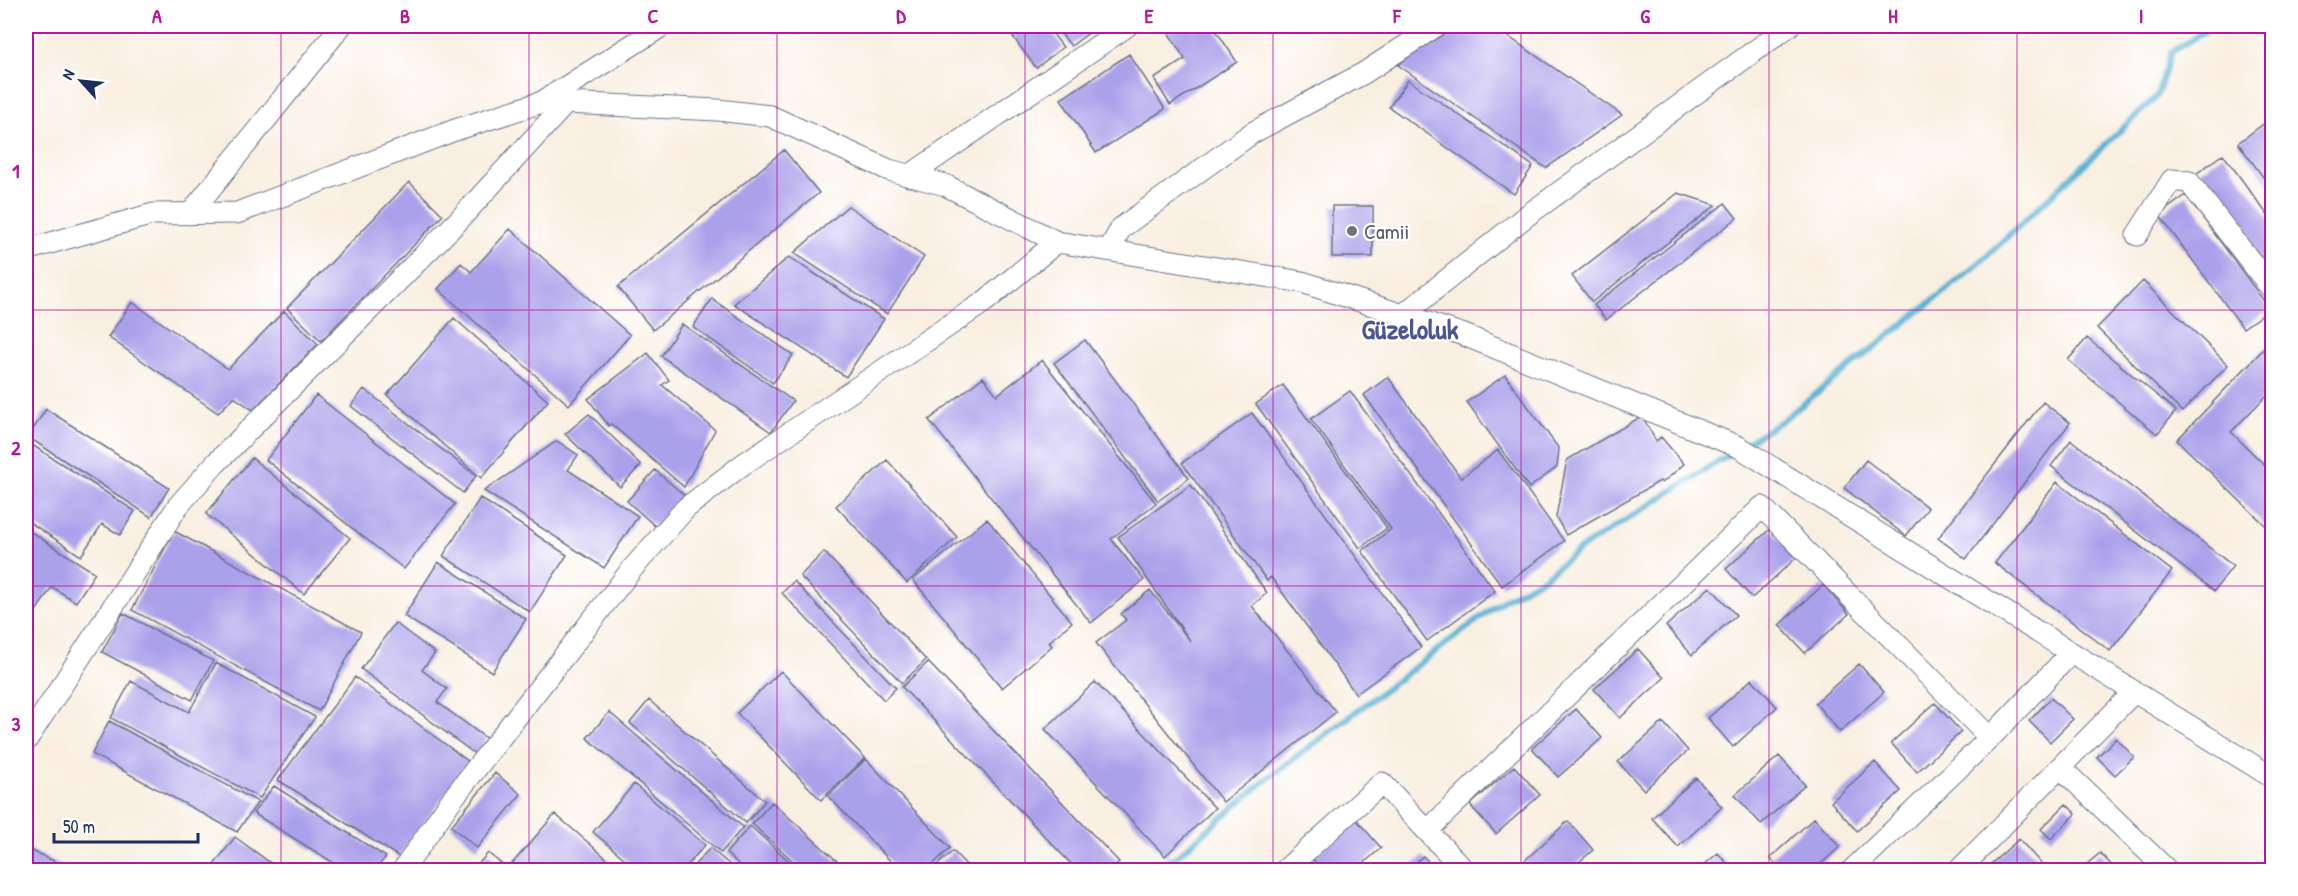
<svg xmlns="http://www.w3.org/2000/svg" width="2298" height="896" viewBox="0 0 2298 896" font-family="'Patrick Hand',sans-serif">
  <rect width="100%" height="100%" fill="#fff"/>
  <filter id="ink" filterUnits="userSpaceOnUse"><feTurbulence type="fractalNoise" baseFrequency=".0167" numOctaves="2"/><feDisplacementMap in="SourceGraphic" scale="12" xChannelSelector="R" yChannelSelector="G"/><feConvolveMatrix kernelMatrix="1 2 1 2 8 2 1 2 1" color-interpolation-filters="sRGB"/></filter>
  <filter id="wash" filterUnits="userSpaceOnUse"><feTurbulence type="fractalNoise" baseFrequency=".008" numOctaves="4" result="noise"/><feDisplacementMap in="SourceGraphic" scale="24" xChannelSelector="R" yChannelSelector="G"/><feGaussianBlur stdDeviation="1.35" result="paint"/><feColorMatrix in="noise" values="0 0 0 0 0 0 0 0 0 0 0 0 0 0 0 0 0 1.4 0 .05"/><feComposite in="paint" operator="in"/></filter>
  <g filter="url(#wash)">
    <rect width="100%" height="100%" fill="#f9efe1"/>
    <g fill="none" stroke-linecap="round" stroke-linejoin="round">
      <path stroke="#53afd1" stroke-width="6" d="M1743 445 1783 420 1975 267 2157 96 2171 52 2213 26
        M1149 870 1177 856 1267 779 1505 599 1542 579 1580 549 1735 451"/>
    </g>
    <g id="blocks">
      <path fill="#aba0ea" d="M1005 26H1047L1063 47 1036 68Z
        M1055 26H1098L1071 46Z
        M1164 26H1213L1237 62 1170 105 1154 79 1185 59Z
        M1449 26H1493L1622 115 1546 168 1398 65Z
        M1129 54 1165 109 1096 153 1061 99Z
        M1408 80 1533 166 1514 194 1389 107Z
        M2266 122 2272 131V189L2238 143Z
        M784 150 819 193 653 330 618 287Z
        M2223 154 2272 221V278L2196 174Z
        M409 182 443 215 321 341 287 308Z
        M1678 193 1716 205 1592 302 1572 276Z
        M2186 195 2270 309 2243 328 2159 215Z
        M1725 203 1737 218 1606 320 1594 305Z
        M848 206 924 257 887 314 794 253Z
        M1332 206H1373V257H1332Z
        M510 229 630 335 569 405 438 289 461 263 471 272Z
        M789 257 884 319 846 377 734 304Z
        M2143 281 2228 365 2182 412 2097 328Z
        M712 299 793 355 773 383 693 327Z
        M132 302 228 369 284 311 318 344 253 410 234 397 218 413 108 337Z
        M454 318 548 401 481 478 387 395Z
        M682 324 793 401 771 432 661 356Z
        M2087 338 2176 411 2157 434 2068 360Z
        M1085 340 1189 478 1158 501 1054 363Z
        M2272 340V390L2231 432 2272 472V519L2266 526 2177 440Z
        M648 353 669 380 662 385 715 430 684 487 611 424 609 426 588 399Z
        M1042 360 1156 503 1111 539 1144 580 1091 623 929 420 983 377 997 395Z
        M1505 375 1559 449 1557 467 1529 488 1467 402Z
        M1388 377 1461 478 1498 450 1564 541 1502 586 1364 395Z
        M1283 385 1387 528 1360 548 1256 404Z
        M364 389 476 476 463 493 351 406Z
        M1350 391 1495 591 1427 641 1362 551 1391 529 1311 419Z
        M316 395 455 504 404 569 266 460Z
        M2043 402 2070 423 1966 559 1938 538Z
        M46 409 169 488 151 517 28 437Z
        M1252 413 1421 647 1356 694 1271 577 1267 581 1182 463Z
        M589 414 641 465 620 487 565 434Z
        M1642 416 1656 441 1661 437 1684 464 1662 483 1660 481 1566 535 1556 517 1567 460Z
        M2071 440 2233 566 2214 591 2051 466Z
        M26 441 135 511 120 535 102 524 81 556 26 520Z
        M557 441 578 455 568 470 638 516 604 568 484 491Z
        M252 458 350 538 304 594 206 514Z
        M887 460 957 537 907 583 836 506Z
        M1866 460 1928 508 1906 536 1844 488Z
        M655 470 684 495 656 527 627 501Z
        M2057 482 2172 571 2110 651 1995 563Z
        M1191 485 1267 593 1252 606 1336 712 1223 802 1096 643 1126 620 1121 614 1150 590 1191 642 1118 537Z
        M480 498 567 555 530 612 443 556Z
        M987 519 1072 622 1049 642 1052 646 1002 688 913 580Z
        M26 529 95 573 76 602 52 587 32 617 26 613Z
        M1770 529 1796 558 1752 598 1726 569Z
        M174 531 361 632 319 711 132 610Z
        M824 552 926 660 902 683 800 576Z
        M438 562 526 619 492 672 404 616Z
        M794 581 896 688 884 700 782 593Z
        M1823 585 1849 614 1805 653 1779 625Z
        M1710 587 1736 615 1692 655 1666 626Z
        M123 613 213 661 192 700 102 652Z
        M395 623 435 653 422 670 447 689 437 702 487 739 475 754 361 669Z
        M1638 649 1664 678 1620 718 1594 689Z
        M928 662 1119 862 1110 870H1077L902 687Z
        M216 663 315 717 260 798 111 718 131 681 189 712Z
        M1859 664 1884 692 1840 732 1815 703Z
        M781 671 865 758 821 800 737 713Z
        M355 677 469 762 399 857 278 780Z
        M1752 679 1777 707 1733 747 1708 718Z
        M1095 682 1215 808 1165 856 1045 729Z
        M2051 698 2073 719 2050 742 2029 721Z
        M649 700 765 801 746 823 630 723Z
        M1935 703 1961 732 1917 772 1891 743Z
        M1576 709 1602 738 1558 777 1532 748Z
        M609 712 743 827 721 853 587 738Z
        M109 721 258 802 237 832 92 754Z
        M1663 722 1688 751 1644 790 1618 762Z
        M2116 738 2134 757 2115 775 2097 757Z
        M1779 756 1805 785 1761 824 1735 795Z
        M866 759 950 848 927 870H899L828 796Z
        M1875 762 1901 791 1857 831 1831 802Z
        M1514 766 1540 795 1496 834 1470 805Z
        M495 773 521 794 477 848 451 826Z
        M1696 778 1722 807 1678 847 1652 818Z
        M634 784 705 845 683 870H638L593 832Z
        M274 786 386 857 375 870H345L253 813Z
        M772 802 847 870H803L752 824Z
        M2066 804 2076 814 2051 839 2041 829Z
        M555 814 620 870H517L511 865Z
        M1814 818 1840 847 1814 870H1781L1770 858Z
        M1356 819 1381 848 1356 870H1322L1312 858Z
        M1568 821 1593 850 1570 870H1532L1524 861Z
        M750 826 799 870H745L726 853Z
        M235 837 280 870H210Z
        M2019 839 2045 868 2042 870H1984Z
        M26 848 73 870H26Z
        M710 848 736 870H690Z
        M953 851 971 870H932Z
        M488 853 509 870H473Z
        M1718 853 1733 870H1698Z
        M2100 853 2116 870H2080Z
        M1423 856 1436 870H1407Z"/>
    </g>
  </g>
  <g filter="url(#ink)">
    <use href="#blocks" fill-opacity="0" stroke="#69728c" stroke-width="1.5"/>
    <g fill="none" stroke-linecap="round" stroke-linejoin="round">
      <defs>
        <path id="minor" d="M542 102 662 26
          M909 176 1127 26
          M190 214 341 26
          M2137 235 2172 180 2189 182 2272 289
          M26 250 153 214 237 213 455 130 542 102 718 110 770 116 889 170 945 185 1057 242 1302 282 1464 335 1739 447 2272 777
          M1109 250 1121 228 1252 133 1364 73 1436 26
          M1403 315 1525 217 1789 26
          M1990 738 2071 653
          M26 741 178 506 215 464 458 221 566 103
          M2060 767 2167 870
          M1427 831 1762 507 1990 738 1852 870
          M403 870 450 802 632 569 686 508 742 465 984 302 1057 242
          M1285 870 1382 783 1464 870
          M1959 870 2134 692"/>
      </defs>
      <use href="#minor" stroke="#69728c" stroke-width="23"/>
      <use href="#minor" stroke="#fff" stroke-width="21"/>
    </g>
  </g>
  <path fill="none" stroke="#b5179e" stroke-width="1.5" stroke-opacity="0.55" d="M281 26V870M529 26V870M777 26V870M1025 26V870M1273 26V870M1521 26V870M1769 26V870M2017 26V870M26 310H2272M26 586H2272"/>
  <circle fill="#6b7280" stroke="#fff" stroke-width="2" cx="1352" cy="231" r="6"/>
  <g text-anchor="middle" stroke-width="4.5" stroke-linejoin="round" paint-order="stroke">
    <g font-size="22" fill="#5b616d" stroke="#fff" text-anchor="start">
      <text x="1364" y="239">Camii</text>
    </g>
    <g font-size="28" font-weight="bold" fill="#4d578f" stroke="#fff">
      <text x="1410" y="339">Güzeloluk</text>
    </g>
  </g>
  <rect width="2298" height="896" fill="none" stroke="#fff" stroke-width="66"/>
  <g transform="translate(81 81) rotate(297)" stroke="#ffffff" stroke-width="4.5" paint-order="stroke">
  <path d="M0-4.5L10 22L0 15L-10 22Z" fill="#1b2f5e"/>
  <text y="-9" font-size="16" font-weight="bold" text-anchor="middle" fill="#1b2f5e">N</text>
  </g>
  <path d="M54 833v9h144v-9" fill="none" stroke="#1b2f5e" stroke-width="3"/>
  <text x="63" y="833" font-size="18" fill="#1b2f5e" stroke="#ffffff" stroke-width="4.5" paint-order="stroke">50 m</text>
  <rect x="33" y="33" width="2232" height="830" fill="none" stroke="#b5179e" stroke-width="2"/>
  <g font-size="20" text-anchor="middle" font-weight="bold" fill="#b5179e">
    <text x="157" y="23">A</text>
    <text x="405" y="23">B</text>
    <text x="653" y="23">C</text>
    <text x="901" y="23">D</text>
    <text x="1149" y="23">E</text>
    <text x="1397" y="23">F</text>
    <text x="1645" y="23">G</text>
    <text x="1893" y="23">H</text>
    <text x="2141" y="23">I</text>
    <text x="16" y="178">1</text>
    <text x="16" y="455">2</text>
    <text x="16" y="731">3</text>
  </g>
</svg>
